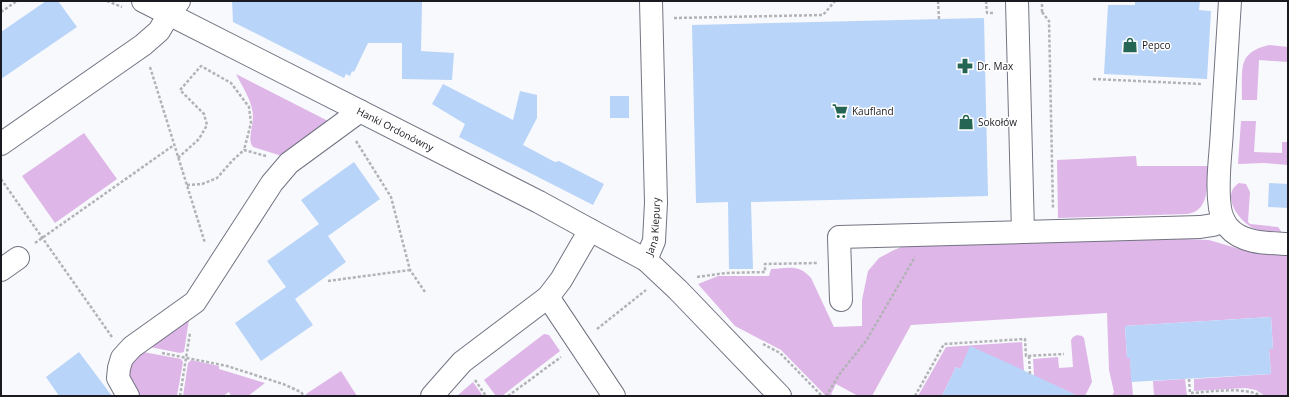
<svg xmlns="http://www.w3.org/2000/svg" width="1289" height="397" viewBox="0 0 1289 397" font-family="'Open Sans',sans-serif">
  <rect width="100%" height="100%" fill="#f8f9fc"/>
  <path fill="#deb6e7" d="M1269 45 1288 47V62L1259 60 1257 100H1242C1242 91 1241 68 1244 62 1247 52 1260 47 1269 45Z
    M236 74 332 123 285 157 253 147C247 140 253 127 253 117 253 102 243 88 236 74Z
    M1241 121H1256L1254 152 1282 153V142H1288V165L1264 163 1238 164Z
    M84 133 117 179 55 223 22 176Z
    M1136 156 1137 166H1208C1207 183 1210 212 1187 214L1058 218 1057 160Z
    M1239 183 1246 184 1250 192 1248 222 1250 224 1278 227 1281 231V234C1271 233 1262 232 1253 228 1239 221 1220 195 1239 183Z
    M1186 239 1209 240 1243 250 1288 255V396H1265L1256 390 1245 388 1194 391V379L1271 374 1269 349H1273L1271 317 1125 326 1127 357 1130 358 1133 396H1112L1114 392 1109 370 1107 313 911 325 872 396H858L836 384 831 394 833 396H826L781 350 735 326 698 284 718 276H769L771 269C789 268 799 264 811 278L834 327 862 326V300L868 271 879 258 894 250 909 244Z
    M190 313 184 352 180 353 145 346Z
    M544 334 549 335 560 351 502 396H496L484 380Z
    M1077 335 1082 336 1084 338 1092 382 1085 396H1078L1034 376 1033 359 1058 357 1059 368 1073 367 1071 340 1073 337Z
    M1022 342 1024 371 960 369 956 367 942 396H918L946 347Z
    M138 351 181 359 183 362 177 396H136L129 386 127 367Z
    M191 360 219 366V369L265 383 248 396H231L229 392 223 396H183L188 363Z
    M341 371 357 396H307L306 394Z
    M1185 379 1187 396H1154L1153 381Z
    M473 382 483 396H457Z"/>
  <path fill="#b9d4f9" d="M46 1H58L77 27 1 79V32Z
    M232 1 422 2 421 51 454 53 452 80 402 79V43H368L354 72 352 71 350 76 346 74 344 78 233 22Z
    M1135 1H1200L1199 10 1211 11 1207 79 1104 74 1108 5H1135Z
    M984 18 988 196 751 202 753 269H729L728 202 696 203 692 25Z
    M443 84 513 120 520 91 537 95V118L523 145 555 162 559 161 604 184 593 205 459 137 465 124 432 104Z
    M610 96H629V118H610Z
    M354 162 380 199 328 236 346 262 295 299 313 325 261 361 235 323 286 287 267 261 319 224 301 200Z
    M1269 183 1288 184V208L1268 207Z
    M1271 317 1273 349H1269L1271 374 1131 382 1130 358H1127L1125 326Z
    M970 346 1008 363 1078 396H942L956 367 960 369Z
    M79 352 112 396H59L46 377Z"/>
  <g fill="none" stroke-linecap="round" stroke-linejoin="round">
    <defs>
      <g id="minor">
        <path id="s1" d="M143 1 539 202 590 230 646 260 678 290 780 396"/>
        <path d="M1017 1 1023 232 1200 227 1213 225 1224 221"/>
        <path d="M1230 1C1227 44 1225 86 1222 129 1221 154 1216 182 1220 208 1221 215 1224 222 1228 227 1242 244 1269 243 1288 244"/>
        <path d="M1 144 143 45 159 31 169 14 179 1"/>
        <path id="s2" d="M646 260 654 241 656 203 651 1"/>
        <path d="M1 270 18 258"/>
        <path d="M548 297 614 396"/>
        <path d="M841 300 839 237 1023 232"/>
        <path d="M128 396 118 378 119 368 122 358 132 347 195 302 272 183 289 163 360 111"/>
        <path d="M432 396 462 362 548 297 561 280 590 230"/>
      </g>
    </defs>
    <use href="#minor" stroke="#727482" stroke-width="24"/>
    <path stroke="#b2b3b7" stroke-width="2.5" stroke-dasharray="3 2" stroke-linecap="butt" d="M107 1 122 7
      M938 1 939 19
      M986 1 987 13H995
      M1 12 17 1
      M1042 12 1049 21 1053 209
      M1042 12V1
      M674 18 823 15 835 1
      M150 67 205 243
      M1093 79 1202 84
      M356 141 391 197 410 270 425 292
      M178 158 199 139 207 125 204 114 180 90 201 66 231 83 249 107 251 123 244 150
      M1 179 112 337
      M187 185 202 184 217 178 233 160 244 150 266 156
      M35 243 174 145
      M697 277 726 273 765 272V264L818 263
      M328 281 410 270
      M597 329 646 290
      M763 344 780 353 822 396
      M162 353 227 366 283 384 301 392 304 396
      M1029 356 1030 374
      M1189 379 1190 393C1211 392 1244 386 1261 396
      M475 380 486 396
      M180 396 190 333
      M508 396 561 357
      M826 396 841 372 866 341 915 257
      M915 396 944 344 1025 339 1026 356 1064 354"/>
    <use href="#minor" stroke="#fff" stroke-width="22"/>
  </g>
  <defs>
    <symbol id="shop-bare" viewBox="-9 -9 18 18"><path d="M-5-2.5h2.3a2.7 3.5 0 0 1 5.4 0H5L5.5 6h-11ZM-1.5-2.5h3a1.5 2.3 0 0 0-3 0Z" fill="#246554" stroke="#fff" stroke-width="2.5" paint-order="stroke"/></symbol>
    <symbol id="pharmacy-bare" viewBox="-9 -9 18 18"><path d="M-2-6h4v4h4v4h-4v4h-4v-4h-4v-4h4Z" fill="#246554" stroke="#fff" stroke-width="2.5" paint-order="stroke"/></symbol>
    <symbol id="supermarket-bare" viewBox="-9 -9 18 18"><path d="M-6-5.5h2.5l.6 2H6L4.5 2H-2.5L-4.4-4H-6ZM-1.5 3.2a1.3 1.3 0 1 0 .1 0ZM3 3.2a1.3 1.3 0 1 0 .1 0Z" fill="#246554" stroke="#fff" stroke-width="2.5" paint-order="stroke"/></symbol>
  </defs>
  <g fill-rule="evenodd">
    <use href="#shop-bare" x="1119" y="34" width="22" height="22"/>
    <use href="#pharmacy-bare" x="954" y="55" width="22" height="22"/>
    <use href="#supermarket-bare" x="829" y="100" width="22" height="22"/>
    <use href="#shop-bare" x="955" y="111" width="22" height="22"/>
  </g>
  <g text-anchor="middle" stroke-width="3" stroke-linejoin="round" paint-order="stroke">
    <g font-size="10" fill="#1a1a20" stroke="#fff" text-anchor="start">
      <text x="1142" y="49">Pepco</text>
      <text x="977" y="70">Dr. Max</text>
      <text x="852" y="115">Kaufland</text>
      <text x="978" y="126">Sokołów</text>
    </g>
    <g font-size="10" fill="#1a1a20" stroke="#fff">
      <text dy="4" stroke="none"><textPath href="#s1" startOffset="283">Hanki Ordonówny</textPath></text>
      <text dy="4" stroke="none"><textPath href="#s2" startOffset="35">Jana Kiepury</textPath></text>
    </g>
  </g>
  <rect width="1289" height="397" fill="none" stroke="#1a1a20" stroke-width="4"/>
</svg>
